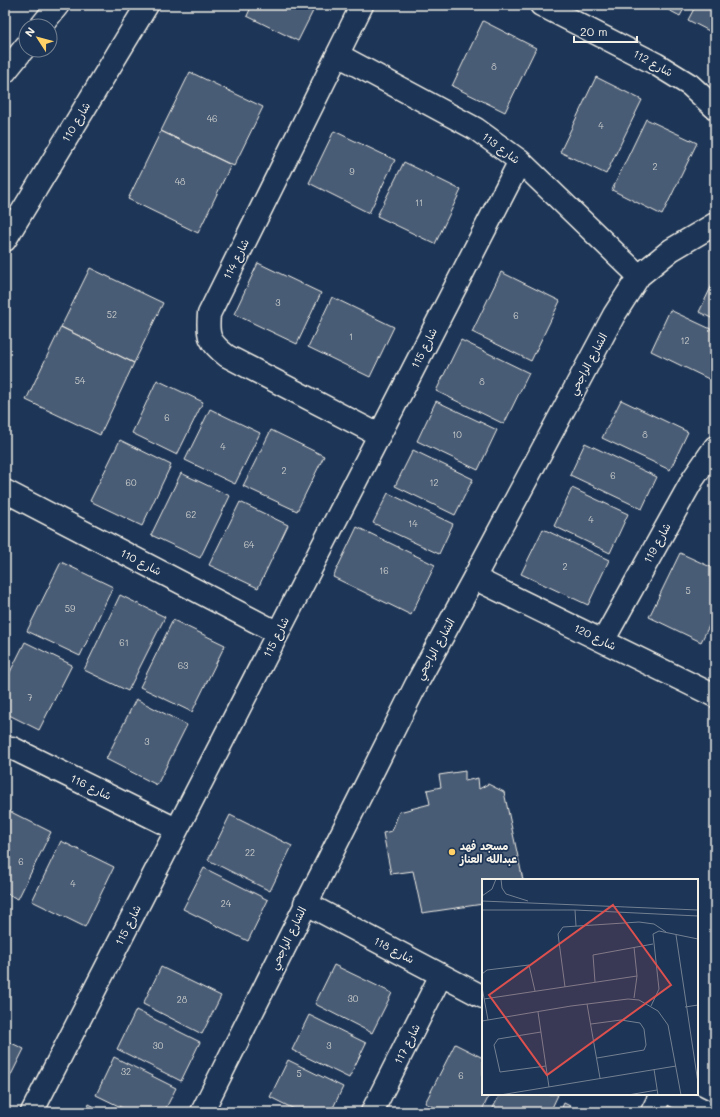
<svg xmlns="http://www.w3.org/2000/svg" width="720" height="1117" viewBox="0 0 720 1117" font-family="Mali,'Playpen Sans Arabic',sans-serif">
  <rect width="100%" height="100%" fill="#1d3557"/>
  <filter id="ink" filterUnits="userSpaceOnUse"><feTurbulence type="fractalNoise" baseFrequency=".025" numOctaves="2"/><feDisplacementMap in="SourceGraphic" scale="8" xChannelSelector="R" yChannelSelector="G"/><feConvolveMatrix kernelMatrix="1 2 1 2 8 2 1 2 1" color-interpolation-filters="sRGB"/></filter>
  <g filter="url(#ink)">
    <path fill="#485b74" stroke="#f4f1e8" d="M252 5H316L298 41 247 16Z
      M659 5H686L680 16Z
      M696 5H715V34L688 20Z
      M483 21 536 48 505 112 452 86Z
      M190 72 263 107 234 166 161 131Z
      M596 77 642 100 606 174 560 152Z
      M646 119 697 143 662 215 612 190Z
      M161 131 231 165 198 233 128 199Z
      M334 131 395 160 369 213 309 183Z
      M404 162 461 190 435 244 377 216Z
      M258 263 321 293 297 344 234 314Z
      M90 268 163 303 134 363 61 327Z
      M501 272 560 301 531 361 472 332Z
      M715 279V320L699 312Z
      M332 297 394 327 370 377 308 347Z
      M670 310 715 331V382L651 351Z
      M61 327 134 363 100 435 26 400Z
      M461 340 529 373 504 424 436 391Z
      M157 380 203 402 177 455 132 433Z
      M621 400 688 432 670 470 602 438Z
      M436 401 497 430 478 470 417 441Z
      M210 409 260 433 235 484 185 460Z
      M271 430 324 456 297 511 243 486Z
      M120 440 171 465 142 526 90 501Z
      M585 443 657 477 642 509 570 475Z
      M413 450 473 479 455 515 395 486Z
      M181 473 230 496 200 558 151 535Z
      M572 488 628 514 610 553 554 526Z
      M388 493 453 524 439 554 373 523Z
      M240 502 288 525 258 588 209 565Z
      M357 527 435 565 411 615 333 577Z
      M543 529 609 560 588 605 521 574Z
      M680 553 715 569V614L701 642 649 617Z
      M61 562 113 587 80 656 27 631Z
      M120 595 165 617 128 691 84 670Z
      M173 620 225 645 192 712 140 687Z
      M25 642 72 665 39 730 5 713V682Z
      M136 699 187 725 157 785 106 759Z
      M465 771V781L478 778 479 789 488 784 504 792 523 880H483V904L422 913 413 871 391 874 383 833 392 831 399 812 430 804 427 790 441 787 439 775Z
      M5 809 51 832 18 899 5 893Z
      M230 815 292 846 270 891 208 860Z
      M61 841 114 867 85 927 32 901Z
      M204 868 268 900 248 941 183 909Z
      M334 965 392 993 372 1033 315 1004Z
      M161 967 221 996 202 1034 143 1004Z
      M136 1010 200 1042 181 1081 117 1049Z
      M309 1015 366 1043 349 1078 292 1050Z
      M5 1040 24 1049 5 1087Z
      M455 1044 483 1058V1094H490L481 1112H443L425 1103Z
      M114 1057 176 1088 164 1112H131L96 1095Z
      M288 1060 343 1087 331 1112H300L270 1097Z
      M500 1094H556L558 1095 550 1112H491Z
      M564 1103 582 1112H560Z
      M89 1104 105 1112H85Z"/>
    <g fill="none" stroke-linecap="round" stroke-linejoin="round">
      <defs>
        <path id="minor" d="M362 5 209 314C207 336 209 342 227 356L379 435
          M541 5 656 64 690 85 715 108
          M338 55 476 129 520 161 639 276
          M5 240 147 5
          M5 491 278 633
          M474 578 715 696
          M603 641 693 479 715 447
          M5 748H12L176 829
          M305 903 483 997
          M671 1094 707 1112
          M32 1112 520 161
          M202 1112 416 685 474 578 614 315 639 276 671 250 715 224
          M372 1112 441 975
          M652 1112 661 1094"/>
        <path id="major" d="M41 26 58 5
          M5 72 26 46"/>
      </defs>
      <use href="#minor" stroke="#f4f1e8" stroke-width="25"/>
      <use href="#major" stroke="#f4f1e8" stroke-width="25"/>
      <use href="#minor" stroke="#1d3557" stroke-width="22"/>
      <use href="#major" stroke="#1d3557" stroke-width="22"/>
    </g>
  </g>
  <circle fill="#ffd166" stroke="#1d3557" stroke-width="1.5" cx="452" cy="852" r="4"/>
  <g text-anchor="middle" stroke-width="3.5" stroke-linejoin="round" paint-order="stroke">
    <g font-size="9" fill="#c9cccb">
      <text x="494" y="70">8</text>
      <text x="212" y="122">46</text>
      <text x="601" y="129">4</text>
      <text x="655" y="170">2</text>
      <text x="352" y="175">9</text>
      <text x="180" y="185">48</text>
      <text x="419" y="206">11</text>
      <text x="278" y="306">3</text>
      <text x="112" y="318">52</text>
      <text x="516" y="319">6</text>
      <text x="351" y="340">1</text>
      <text x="685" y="344">12</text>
      <text x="80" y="384">54</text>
      <text x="482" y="385">8</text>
      <text x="167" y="421">6</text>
      <text x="457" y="438">10</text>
      <text x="645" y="438">8</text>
      <text x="223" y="450">4</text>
      <text x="284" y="474">2</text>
      <text x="613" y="479">6</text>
      <text x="131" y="486">60</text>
      <text x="434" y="486">12</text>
      <text x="191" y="518">62</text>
      <text x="591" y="523">4</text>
      <text x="413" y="527">14</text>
      <text x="249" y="548">64</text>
      <text x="565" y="570">2</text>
      <text x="384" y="574">16</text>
      <text x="688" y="594">5</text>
      <text x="70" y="612">59</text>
      <text x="124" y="646">61</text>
      <text x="183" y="669">63</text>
      <text x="30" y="701">7</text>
      <text x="147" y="745">3</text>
      <text x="250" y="856">22</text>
      <text x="21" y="865">6</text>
      <text x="73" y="887">4</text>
      <text x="226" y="907">24</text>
      <text x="353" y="1002">30</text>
      <text x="182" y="1003">28</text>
      <text x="158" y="1049">30</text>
      <text x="329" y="1049">3</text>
      <text x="126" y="1075">32</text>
      <text x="299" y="1077">5</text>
      <text x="461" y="1079">6</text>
    </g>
    <g font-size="11" fill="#f4f1e8" stroke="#1d3557">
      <text transform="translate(653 63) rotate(29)" y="4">شارع 112</text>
      <text transform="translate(76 122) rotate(-59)" y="4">شارع 110</text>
      <text transform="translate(501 148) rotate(37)" y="4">شارع 113</text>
      <text transform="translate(236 259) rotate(-63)" y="4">114 شارع</text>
      <text transform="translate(424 348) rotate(-63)" y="4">شارع 115</text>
      <text transform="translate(588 364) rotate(-62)" y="4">الشارع الراجحي</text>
      <text transform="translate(657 543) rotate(-61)" y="4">شارع 119</text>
      <text transform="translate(141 562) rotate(27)" y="4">شارع 110</text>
      <text transform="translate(276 637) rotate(-63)" y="4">شارع 115</text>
      <text transform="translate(595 637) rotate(26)" y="4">شارع 120</text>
      <text transform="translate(435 649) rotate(-61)" y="4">الشارع الراجحي</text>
      <text transform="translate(91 787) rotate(26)" y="4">شارع 116</text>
      <text transform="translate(128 925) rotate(-63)" y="4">شارع 115</text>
      <text transform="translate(288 938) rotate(-64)" y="4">الشارع الراجحي</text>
      <text transform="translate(394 950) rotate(28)" y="4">شارع 118</text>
      <text transform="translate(407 1044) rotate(-63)" y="4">شارع 117</text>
    </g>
    <g font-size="11" font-weight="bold" fill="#f4f1e8" stroke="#1d3557" text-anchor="start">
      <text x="460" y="850">مسجد فهد<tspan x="460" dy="13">عبدالله العناز</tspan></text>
    </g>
  </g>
  <g transform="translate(482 879)">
    <rect width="216" height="216" fill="#1d3557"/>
    <path fill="none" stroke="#738091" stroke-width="1" d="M19 0 20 9 24 15 46 22M0 17 10 10 14 0M0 22 216 31M0 31H93L216 37M93 31 94 47M194 56 216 204M0 95 5 91 47 86 53 112M113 103 111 76 171 65M0 108 6 141M83 108 76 55 81 48 157 43 172 45 184 53M152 119 155 97 152 68M2 120 155 97M105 125 118 199M169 127 177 110 171 55 177 52 216 60M203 128 216 126M56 133 67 208M0 142 89 127 146 120 157 121 176 132 186 146 199 216M109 145 139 141 158 144 162 150 164 166 162 171 115 179M59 153 16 160 12 166 18 193 64 187M172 190 176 216M18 216 194 187M146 216 175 211"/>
    <path fill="#dc504e" fill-opacity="0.15" stroke="#dc504e" stroke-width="2" d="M131 26 189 106 65 196 7 116Z"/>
    <rect width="216" height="216" fill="none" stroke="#f4f1e8" stroke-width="2"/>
  </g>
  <rect width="720" height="1117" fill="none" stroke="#1d3557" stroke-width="20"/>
  <rect x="10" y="10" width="700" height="1097" fill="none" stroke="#f4f1e8" stroke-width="1.5" filter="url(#ink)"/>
  <g transform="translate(38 38) rotate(306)"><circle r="19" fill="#1d3557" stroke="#738091"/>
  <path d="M0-3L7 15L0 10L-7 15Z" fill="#ffd166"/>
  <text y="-6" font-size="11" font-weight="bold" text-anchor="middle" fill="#f4f1e8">N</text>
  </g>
  <path d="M574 36v6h63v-6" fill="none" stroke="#f4f1e8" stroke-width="2"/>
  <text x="580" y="36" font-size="12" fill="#f4f1e8" stroke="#1d3557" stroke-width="3" paint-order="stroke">20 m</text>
</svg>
